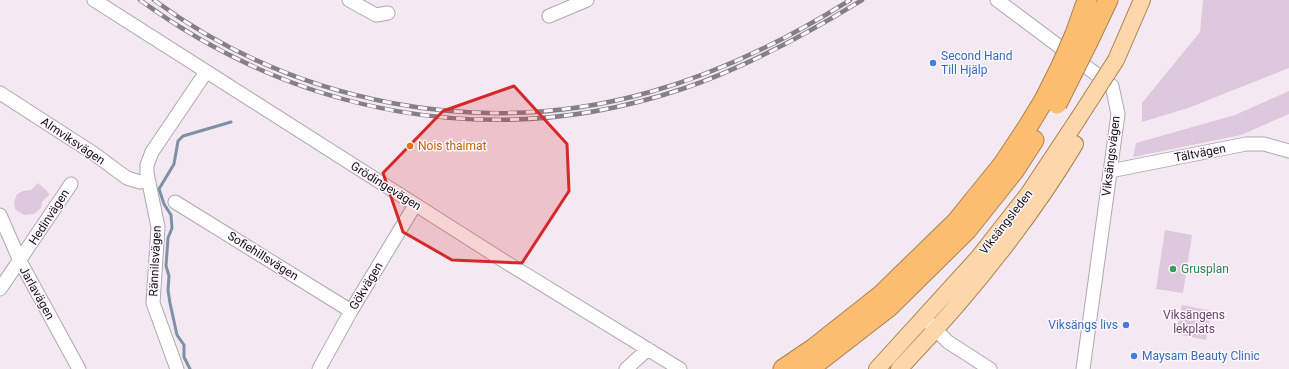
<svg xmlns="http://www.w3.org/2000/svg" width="1289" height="369" viewBox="0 0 1289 369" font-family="Roboto,sans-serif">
  <rect width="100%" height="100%" fill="#f4e9f3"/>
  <path fill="#ddc8dd" d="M1203 0H1289V68L1188 108 1142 122V103L1200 32Z
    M1289 91V114L1241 135 1133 157 1136 143 1235 115Z
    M38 183 50 194 42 202 41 208 34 214 24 215 15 209 14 202 17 194 23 191 31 190Z
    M1165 230 1192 235 1183 293 1156 289Z
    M1182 305 1212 311 1206 340 1176 334Z"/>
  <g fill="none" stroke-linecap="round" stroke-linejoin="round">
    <path stroke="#7e90a6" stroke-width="3" d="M190 369 184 357V345L177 335 170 303 168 290 169 276 166 266 168 238 172 228 171 215 164 204 159 189 174 164 178 141 183 136 231 122"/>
    <defs>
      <path id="minor" d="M94 0 504 261 680 369
        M349 0 376 15 388 13
        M997 0 1112 86 1118 114 1083 369
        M549 16 587 0
        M0 93 93 153 127 178 140 182 148 180
        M1110 171 1246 144H1264L1289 151
        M175 202 351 311
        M0 215 20 261 79 369
        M0 289 71 184
        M924 318 948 342 990 369
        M177 369 153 303 158 227 147 173V165L152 152 206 72
        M319 369 351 311 415 205
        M626 369 648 349"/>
      <path id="major" d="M1116 60 1142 0
        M877 369 978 258 1029 193 1078 119
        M899 369C963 302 1027 224 1075 144"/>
      <path id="highway" d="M1075 34 1087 0
        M1089 40 1108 0
        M783 369 814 348 881 295 956 222 1003 164 1027 128 1044 100
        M809 369 889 307 967 230 1014 171 1034 140"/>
    </defs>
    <use href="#minor" stroke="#b0a6b0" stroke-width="15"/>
    <use href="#major" stroke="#ab8250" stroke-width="18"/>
    <use href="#highway" stroke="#ab8250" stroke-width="21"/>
    <use href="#minor" stroke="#fff" stroke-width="13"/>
    <use href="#major" stroke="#fdd7a9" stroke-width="16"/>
    <use href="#highway" stroke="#fbbd6f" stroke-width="19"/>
    <defs>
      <path id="rail" d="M140 0C299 116 494 152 682 89 745 68 805 35 862 0
        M154 0C295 104 481 140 650 92 721 72 788 39 850 0"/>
    </defs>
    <use href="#rail" stroke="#867f85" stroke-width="4.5"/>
    <use href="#rail" stroke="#fef8fe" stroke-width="3" stroke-dasharray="9" stroke-linecap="butt"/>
    <defs>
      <path id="major-bridge" d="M1078 119 1116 60"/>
      <path id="highway-bridge" d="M1044 100 1061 66 1075 34
        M1057 104 1089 40"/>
    </defs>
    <use href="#major-bridge" stroke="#ab8250" stroke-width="18" stroke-linecap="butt"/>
    <use href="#highway-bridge" stroke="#ab8250" stroke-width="21" stroke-linecap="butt"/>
    <use href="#major-bridge" stroke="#fdd7a9" stroke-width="16"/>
    <use href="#highway-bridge" stroke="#fbbd6f" stroke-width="19"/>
  </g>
  <path fill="#d62828" fill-opacity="0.2" stroke="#d62828" stroke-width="3" stroke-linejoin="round" d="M514 86 567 144 569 191 522 263 452 260 403 232 383 173 443 111Z"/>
  <g fill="#3f7fe0" stroke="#fef8fe" stroke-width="1.5">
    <circle cx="933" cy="63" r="4"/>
    <circle cx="1126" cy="325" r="4"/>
    <circle cx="1134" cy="356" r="4"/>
  </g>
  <circle fill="#e8710a" stroke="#fef8fe" stroke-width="1.5" cx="410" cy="146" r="4"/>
  <circle fill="#2e9e5b" stroke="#fef8fe" stroke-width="1.5" cx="1173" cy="269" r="4"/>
  <g text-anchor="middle" stroke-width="3" stroke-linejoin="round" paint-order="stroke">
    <g font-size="12" fill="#366cbe" stroke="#fef8fe" text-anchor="start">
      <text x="941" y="60">Second Hand<tspan x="941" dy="14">Till Hjälp</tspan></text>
      <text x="1118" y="329" text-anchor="end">Viksängs livs</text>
      <text x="1142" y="360">Maysam Beauty Clinic</text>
    </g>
    <g font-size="12" fill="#161316" stroke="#fef8fe">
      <text transform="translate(73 141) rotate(34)" y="4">Almviksvägen</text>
      <text transform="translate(1200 153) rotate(-11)" y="4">Tältvägen</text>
      <text transform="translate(1111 156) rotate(-83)" y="4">Viksängsvägen</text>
      <text transform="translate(386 186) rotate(32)" y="4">Grödingevägen</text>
      <text transform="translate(49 217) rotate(-57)" y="4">Hedinvägen</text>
      <text transform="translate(1006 222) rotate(-52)" y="4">Viksängsleden</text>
      <text transform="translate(263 256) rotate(32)" y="4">Sofiehillsvägen</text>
      <text transform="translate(155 261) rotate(-87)" y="4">Rännilsvägen</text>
      <text transform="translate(366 286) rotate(-59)" y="4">Gökvägen</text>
      <text transform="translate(37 293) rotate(61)" y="4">Jarlavägen</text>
    </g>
    <g font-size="12" fill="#c56008" stroke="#fef8fe" text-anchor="start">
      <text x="418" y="150">Nois thaimat</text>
    </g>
    <g font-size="12" fill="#27864d" stroke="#fef8fe" text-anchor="start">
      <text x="1181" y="273">Grusplan</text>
    </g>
    <g font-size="12" fill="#6b436c" stroke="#fef8fe">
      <text x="1194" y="319">Viksängens<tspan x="1194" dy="14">lekplats</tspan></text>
    </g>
  </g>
</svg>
